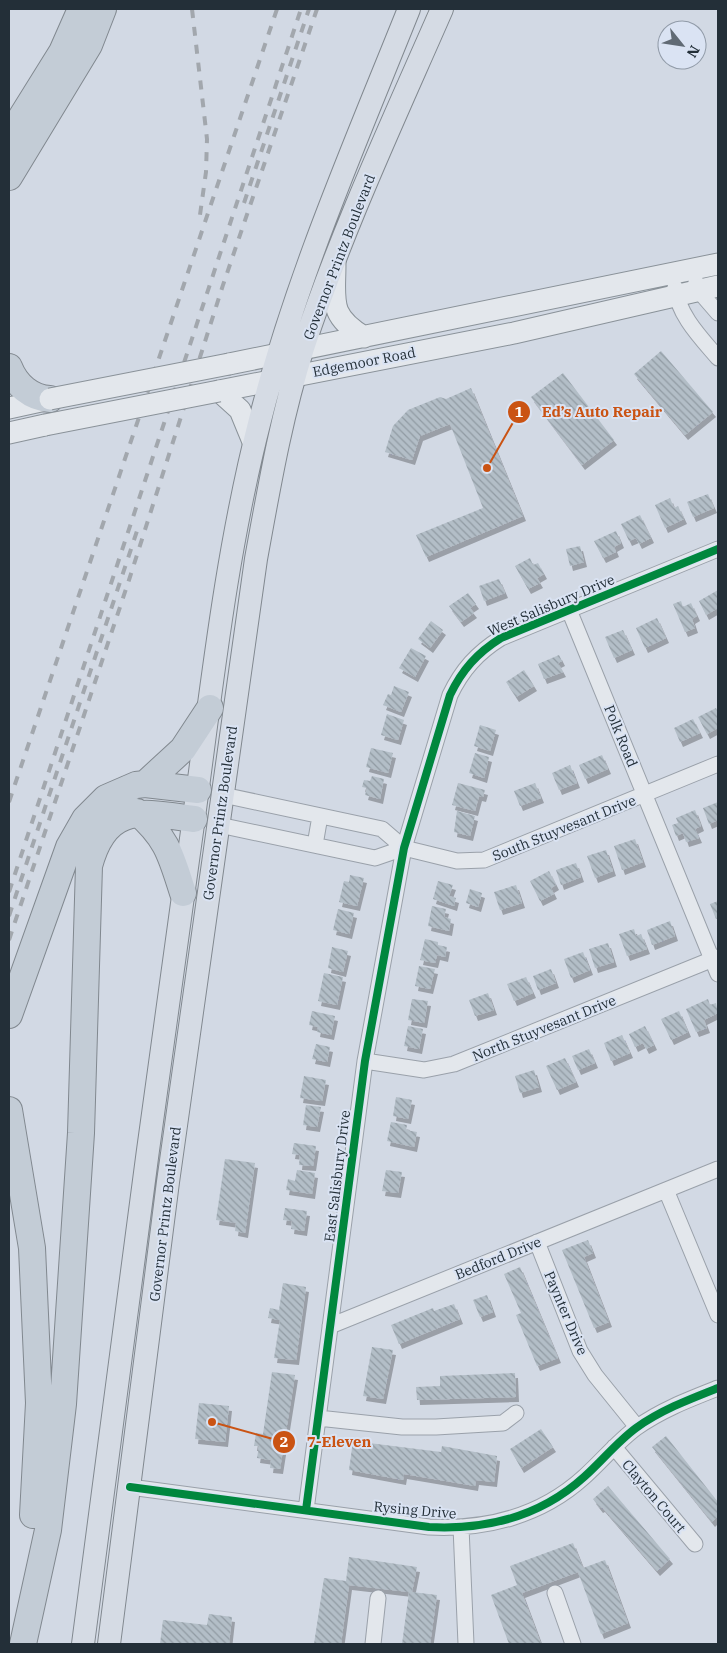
<svg xmlns="http://www.w3.org/2000/svg" width="727" height="1653" viewBox="0 0 727 1653" font-family="'IBM Plex Serif',serif">
  <defs>
    <pattern id="building-back-hatch" width="6" height="6" patternUnits="userSpaceOnUse" patternTransform="scale(1.25)"><rect width="6" height="6" fill="#b3bec7"/><path d="M-1 5l2 2M0 0l6 6M5-1l2 2" fill="none" stroke="#919ba3"/></pattern>
    <filter id="shadow"><feDropShadow dx="3" dy="5" stdDeviation="0" flood-color="#0004"/></filter>
  </defs>
  <rect width="100%" height="100%" fill="#d2d9e4"/>
  <path fill="url(#building-back-hatch)" filter="url(#shadow)" d="M661 351 713 412 685 435 634 374Z
    M563 373 614 440 582 465 531 397Z
    M471 388 523 516 426 557 416 535 483 508 450 424 420 436 412 460 385 452 393 426 408 410 440 397 446 399Z
    M708 494 714 508 693 517 687 502Z
    M670 498 674 508 678 506 684 519 665 528 655 505Z
    M640 515 651 538 639 544 636 538 629 541 621 524Z
    M616 531 621 543 614 547 616 552 603 558 594 541Z
    M580 546 584 562 570 566 566 549Z
    M530 558 533 565 538 563 544 574 537 578 540 583 528 589 515 566Z
    M499 579 505 593 484 601 479 586Z
    M718 590V608L706 615 699 601Z
    M468 593 476 604 470 608 474 613 461 622 449 606Z
    M681 601 683 607 691 603 697 616 692 619 695 628 685 632 673 604Z
    M657 618 666 638 645 648 636 628Z
    M431 621 443 630 430 648 418 639Z
    M623 630 632 650 614 658 605 637Z
    M411 648 426 656 415 677 399 668Z
    M559 655 562 661 558 663 563 672 544 679 538 664Z
    M524 670 534 686 516 697 506 682Z
    M394 686 409 692 401 712 383 705 388 694 391 695Z
    M716 708 718 713V728L707 734 698 717Z
    M387 714 404 720 398 740 381 735Z
    M693 719 700 733 680 742 674 728Z
    M480 725 496 730 490 751 474 746Z
    M371 748 393 753 388 773 366 767Z
    M475 753 489 757 484 778 469 773Z
    M602 755 608 769 585 779 579 765Z
    M570 765 577 783 559 790 552 773Z
    M372 776 384 779 380 799 365 795 367 788 362 787 364 780 370 781Z
    M458 783 485 790 483 797 479 796 475 811 452 805Z
    M535 783 541 798 520 806 514 791Z
    M718 802V820L709 824 703 808Z
    M695 810 701 826 695 829 699 838 686 842 683 833 676 836 672 825 678 823 676 818Z
    M457 811 475 816 470 836 454 832Z
    M635 839 643 862 622 870 614 846Z
    M606 850 613 871 595 878 587 856Z
    M576 863 581 877 561 885 556 870Z
    M549 871 556 885 551 888 554 894 540 901 530 881Z
    M350 875 364 878 357 906 339 902 344 881 349 882Z
    M438 881 453 885 449 896 456 898 454 906 433 899Z
    M516 885 522 903 500 910 494 892Z
    M470 889 482 893 478 907 466 903Z
    M718 901V918L716 919 710 904Z
    M432 906 446 909 444 917 451 919 449 931 428 926Z
    M338 909 354 913 349 934 333 930Z
    M670 921 675 936 652 945 647 930Z
    M634 929 636 936 641 934 647 949 627 956 619 934Z
    M425 939 438 942V945L447 947 445 957 437 955 435 963 420 960Z
    M608 943 614 962 595 968 589 949Z
    M332 947 348 951 343 972 328 968Z
    M583 952 590 970 571 978 564 959Z
    M419 966 435 969 430 989 415 986Z
    M551 969 556 983 538 990 533 976Z
    M324 973 343 977 337 1005 318 1001Z
    M526 977 533 993 514 1001 507 984Z
    M488 993 494 1010 475 1016 469 1000Z
    M412 999 428 1001 424 1023 408 1020Z
    M708 999 710 1005 716 1003 718 1013 704 1020 707 1028 696 1032 686 1009Z
    M312 1011 335 1016 331 1035 317 1032 318 1027 309 1025Z
    M679 1011 688 1032 671 1040 661 1019Z
    M408 1026 423 1029 419 1049 404 1046Z
    M645 1026 654 1045 646 1049 643 1043 635 1047 629 1034Z
    M622 1035 630 1053 611 1061 604 1043Z
    M316 1044 330 1047 327 1062 312 1059Z
    M589 1049 595 1063 578 1070 572 1056Z
    M565 1058 576 1082 557 1090 546 1066Z
    M534 1070 539 1087 520 1093 515 1076Z
    M304 1076 326 1080 322 1101 300 1098Z
    M396 1097 412 1100 408 1119 393 1116Z
    M306 1105 321 1107 317 1127 303 1125Z
    M391 1122 407 1125 406 1130 417 1132 414 1147 387 1141Z
    M294 1143 316 1146 313 1166 299 1165 300 1155 292 1154Z
    M225 1159 255 1163 245 1233 235 1231 236 1223 216 1220Z
    M297 1170 315 1173 312 1194 286 1190 288 1179 295 1181Z
    M386 1170 402 1172 398 1193 382 1191Z
    M285 1208 307 1211 304 1231 291 1229 292 1221 283 1220Z
    M588 1240 593 1253 584 1257 609 1322 594 1328 562 1250Z
    M520 1267 558 1358 537 1366 516 1315 521 1313 504 1274Z
    M283 1283 306 1287 296 1360 274 1358 280 1320 268 1318 270 1308 279 1310Z
    M487 1295 493 1312 480 1317 473 1300Z
    M454 1304 460 1319 399 1344 391 1325 433 1308 434 1311Z
    M372 1347 393 1350 383 1399 363 1396Z
    M272 1372 295 1375 280 1469 270 1468 271 1460 257 1458 259 1446H254L256 1433 263 1434Z
    M515 1373 516 1397 417 1400 416 1387 440 1386V1376Z
    M199 1403 229 1406 225 1442 195 1439Z
    M541 1429 553 1447 521 1468 510 1449Z
    M666 1436 718 1502V1516L712 1522 652 1447Z
    M353 1441 441 1452 442 1446 497 1456 494 1482 476 1480 475 1486 404 1474 403 1480 349 1470Z
    M608 1486 670 1559 657 1571 602 1507 600 1508 593 1499Z
    M573 1543 583 1568 605 1560 628 1623 601 1634 578 1572 522 1593 541 1644H509L491 1595 517 1585 510 1566Z
    M349 1557 417 1567 412 1592 437 1595 430 1644H402L409 1592 349 1585 341 1644H314L324 1578 346 1581Z
    M209 1614 232 1617 229 1644H160L163 1620 207 1625Z"/>
  <g fill="none" stroke-linecap="round" stroke-linejoin="round">
    <defs>
      <path id="street" d="M696 282 699 291 718 313
        M675 287C678 315 701 338 718 358
        M569 610 718 974
        M223 795 382 829 404 848 457 861 484 860 718 764
        M219 825 375 858 404 848
        M315 845 320 816
        M365 1061 424 1070 454 1064 718 957
        M666 1190 718 1315
        M537 1242 580 1351 595 1375 637 1427
        M330 1326 718 1169
        M318 1418 402 1427H436L503 1423 516 1413
        M614 1447 695 1544
        M130 1487 429 1527C486 1530 541 1516 584 1477 602 1461 617 1442 636 1428 661 1410 690 1399 718 1388
        M306 1510 365 1061 404 848 450 695C462 670 477 653 501 638L718 549
        M461 1527 466 1644
        M555 1593 573 1644
        M373 1644 378 1598"/>
      <path id="secondary" d="M335 263C335 301 328 315 364 337
        M229 364 718 264
        M219 391 514 333 718 286
        M219 391 240 410 254 444
        M9 408 50 399
        M9 433 45 425"/>
      <path id="primary" d="M83 1644C117 1383 151 1121 188 860 209 714 223 563 260 420 296 278 355 144 409 9
        M109 1644 168 1182 256 559C269 488 281 417 303 348 341 232 393 121 442 9"/>
      <path id="highway" d="M9 137 62 52 81 9
        M9 177 89 45 103 9
        M9 367C16 385 31 398 50 399
        M145 784 183 749 210 708
        M137 812C168 839 171 856 183 893
        M9 1015 69 847 85 819 106 798 136 785 145 784 198 790
        M9 1110 32 1248 39 1403 33 1515
        M23 1644 48 1530 63 1404 81 1133 89 866C106 802 142 812 194 819"/>
    </defs>
    <use href="#street" stroke="#9aa1aa" stroke-width="17"/>
    <use href="#secondary" stroke="#8a9299" stroke-width="23"/>
    <use href="#primary" stroke="#81888f" stroke-width="24"/>
    <use href="#highway" stroke="#81888f" stroke-width="28"/>
    <use href="#street" stroke="#e3e7ec" stroke-width="15"/>
    <use href="#secondary" stroke="#e3e7ec" stroke-width="21"/>
    <use href="#primary" stroke="#d5dbe4" stroke-width="22"/>
    <use href="#highway" stroke="#c3ccd6" stroke-width="26"/>
    <path stroke="#a2a7ad" stroke-width="4" stroke-dasharray="9 9" stroke-linecap="butt" d="M192 9 207 139 206 172 199 222
      M244 203 309 9
      M9 802 277 9
      M9 892 301 9
      M9 916 137 531
      M9 940 129 580 223 285 317 9"/>
    <defs>
      <path id="secondary-bridge" d="M50 399 229 364
        M45 425 219 391"/>
    </defs>
    <use href="#secondary-bridge" stroke="#8a9299" stroke-width="23" stroke-linecap="butt"/>
    <use href="#secondary-bridge" stroke="#e3e7ec" stroke-width="21"/>
    <defs>
      <path id="cycleway" d="M130 1487 429 1527C486 1530 541 1516 584 1477 602 1461 617 1442 636 1428 661 1410 690 1399 718 1388
        M306 1510 365 1061 404 848 450 695C462 670 477 653 501 638L718 549"/>
    </defs>
    <use href="#cycleway" stroke="#dae3f3" stroke-width="11"/>
    <use href="#cycleway" stroke="#00873e" stroke-width="8"/>
  </g>
  <g text-anchor="middle" stroke-width="4" stroke-linejoin="round" paint-order="stroke">
    <g font-size="14" fill="#232f38" stroke="#dae3f3">
      <text transform="translate(339 257) rotate(-69)" y="5">Governor Printz Boulevard</text>
      <text transform="translate(364 362) rotate(-11)" y="5">Edgemoor Road</text>
      <text transform="translate(551 605) rotate(-23)" y="5">West Salisbury Drive</text>
      <text transform="translate(621 736) rotate(68)" y="5">Polk Road</text>
      <text transform="translate(220 813) rotate(-82)" y="5">Governor Printz Boulevard</text>
      <text transform="translate(564 828) rotate(-22)" y="5">South Stuyvesant Drive</text>
      <text transform="translate(544 1028) rotate(-22)" y="5">North Stuyvesant Drive</text>
      <text transform="translate(337 1176) rotate(-83)" y="5">East Salisbury Drive</text>
      <text transform="translate(165 1214) rotate(-83)" y="5">Governor Printz Boulevard</text>
      <text transform="translate(498 1258) rotate(-22)" y="5">Bedford Drive</text>
      <text transform="translate(566 1313) rotate(67)" y="5">Paynter Drive</text>
      <text transform="translate(654 1496) rotate(50)" y="5">Clayton Court</text>
      <text transform="translate(415 1510) rotate(5)" y="5">Rysing Drive</text>
    </g>
  </g>
  <path fill="none" stroke="#ca5313" stroke-width="2" d="M487 468L519 412M212 1422L284 1442"/>
  <g fill="#ca5313" stroke="#dae3f3" stroke-width="2">
    <circle cx="487" cy="468" r="5"/>
    <circle cx="212" cy="1422" r="5"/>
    <circle cx="519" cy="412" r="12"/>
    <circle cx="284" cy="1442" r="12"/>
  </g>
  <g font-size="15" text-anchor="middle" font-weight="bold" fill="#fff">
    <text x="519" y="417">1</text>
    <text x="284" y="1447">2</text>
  </g>
  <g font-size="15" text-anchor="middle" font-weight="bold" fill="#ca5313" stroke="#dae3f3" stroke-width="4" stroke-linejoin="round" paint-order="stroke">
    <text x="602" y="417">Ed’s Auto Repair</text>
    <text x="339" y="1447">7-Eleven</text>
  </g>
  <rect width="727" height="1653" fill="none" stroke="#232f38" stroke-width="20"/>
  <g transform="translate(682 45) rotate(120)"><circle r="24" fill="#dae3f3" stroke="#919ba8"/>
  <path d="M0-4L9 19L0 12L-9 19Z" fill="#606a74"/>
  <text y="-8" font-size="14" font-weight="bold" text-anchor="middle" fill="#232f38">N</text>
  </g>
</svg>
